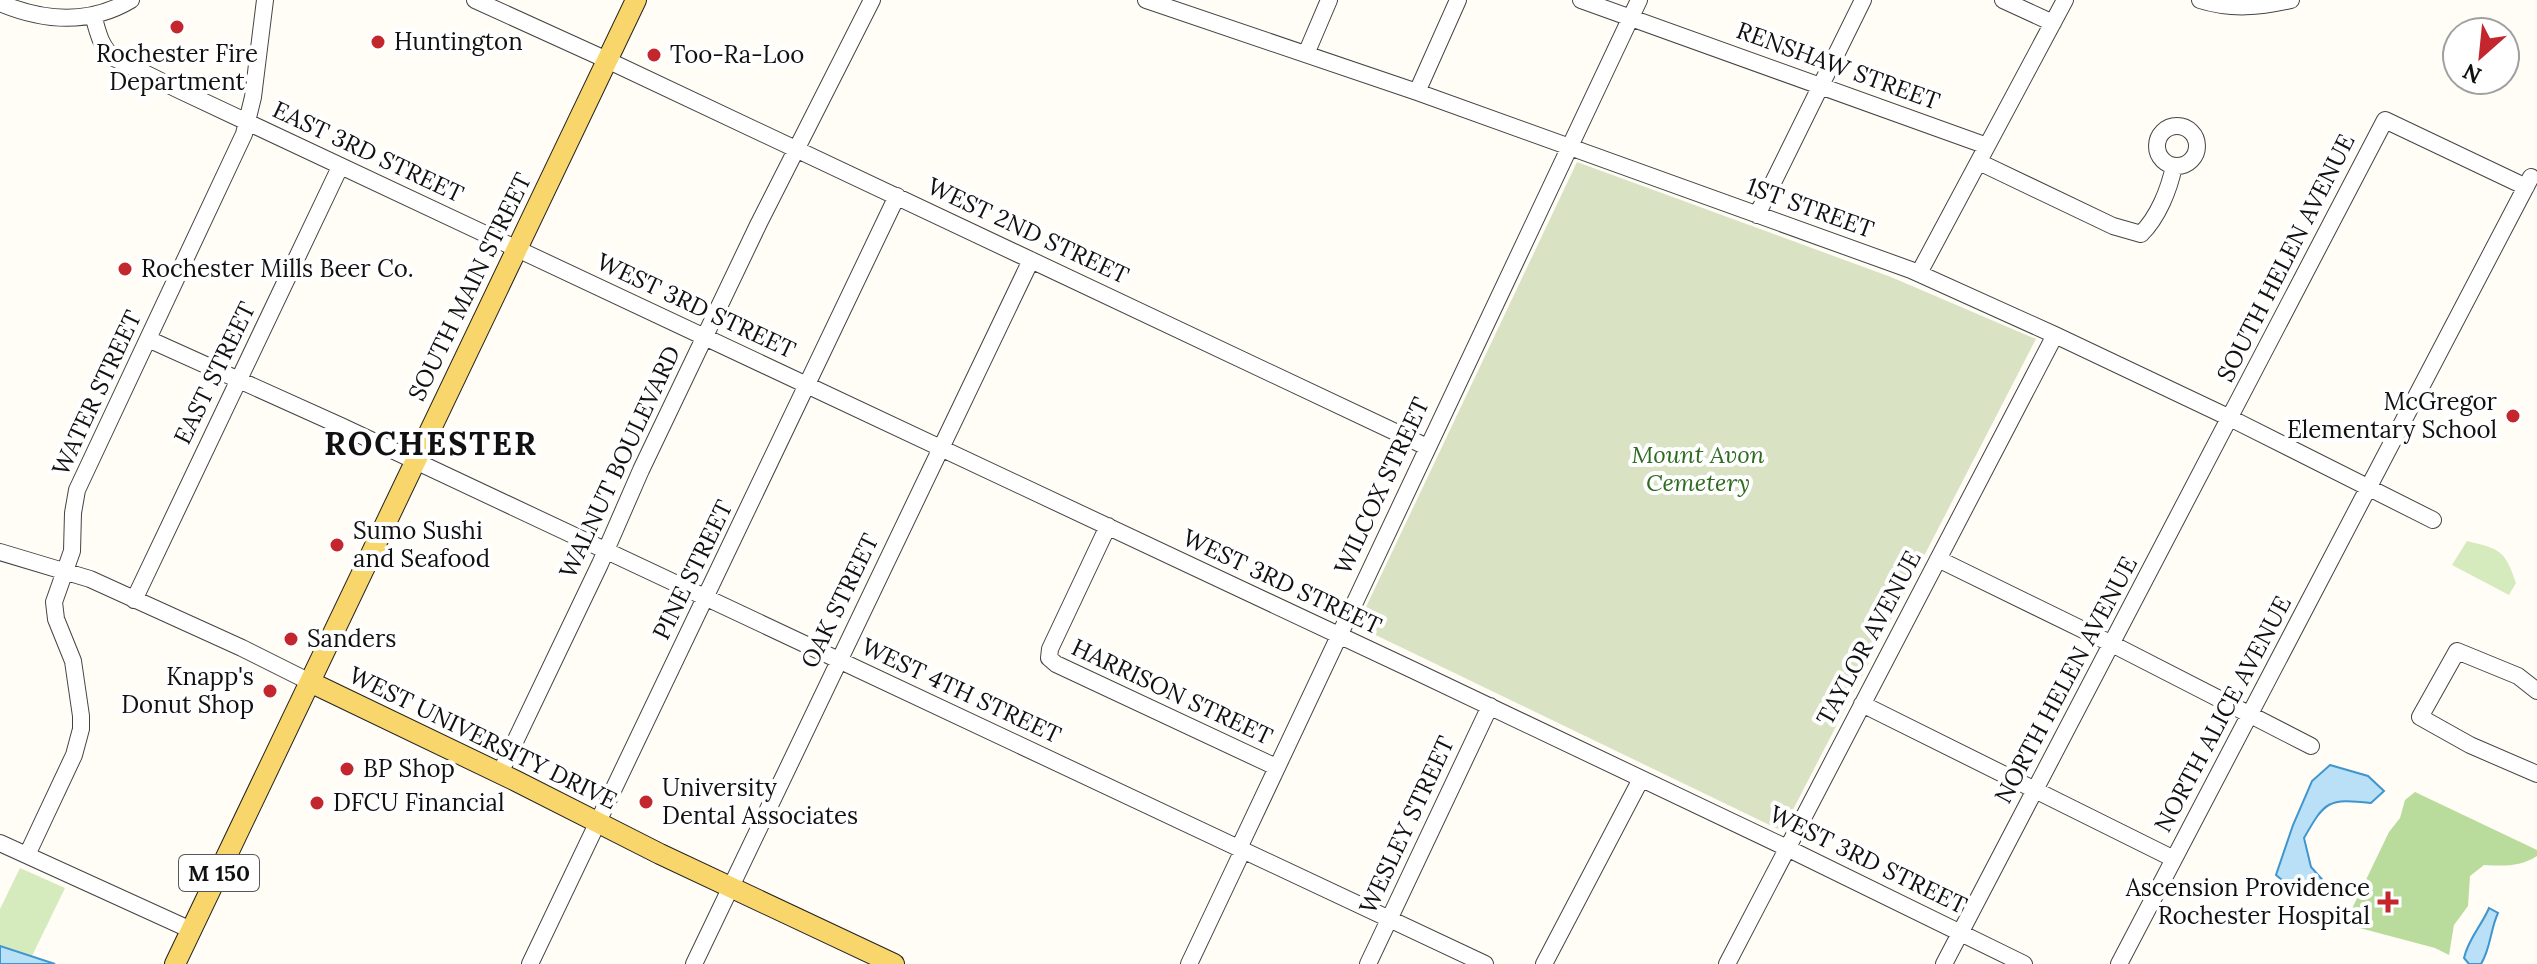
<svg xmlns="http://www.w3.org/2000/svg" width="2537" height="964" viewBox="0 0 2537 964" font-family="Lora,serif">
  <rect width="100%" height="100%" fill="#fffdf5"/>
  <path fill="#d5ebbd" d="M2467 541C2500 549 2505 550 2516 583L2509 595 2452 565Z
    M20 868 65 888 32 956 0 946V909Z"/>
  <path fill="#b9dc9c" d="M2415 792 2537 850V856C2520 867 2504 866 2484 865L2470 876 2468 906 2454 925 2449 955 2435 948 2356 927 2348 917 2389 832 2400 818 2405 800Z"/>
  <path fill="#d9e3c4" d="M1577 162 1891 277 2036 339 1782 831 1357 626Z"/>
  <path fill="#b9e0f7" stroke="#3f96cf" stroke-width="2" d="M2330 765 2368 776 2384 791 2371 803C2328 798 2325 801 2304 838L2311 867 2328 886C2304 893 2296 893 2276 875L2293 825 2312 781Z
    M2489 908 2498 913C2490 930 2491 948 2481 964H2469L2464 958C2468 939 2482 925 2489 908Z
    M0 946 55 964H0Z"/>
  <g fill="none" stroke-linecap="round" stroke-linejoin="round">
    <defs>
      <path id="minor" d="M475 0 607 60 1427 447
        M1146 0 1417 92 1911 270 2055 335 2230 418 2433 520
        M1581 0 1987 146
        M2003 0 2053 23
        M2200 0C2232 10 2260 7 2291 0
        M0 3C43 21 89 25 131 0
        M93 15C98 32 100 46 114 58L179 90 1413 670 1787 848 2024 964
        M1306 54 1329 0
        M1417 92 1458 0
        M2157 146a20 20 0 1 1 40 0a20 20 0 1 1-40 0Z
        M1979 162 2113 226 2141 234C2158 217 2169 190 2174 166
        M1757 215 1863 0
        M1919 273 2065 0
        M148 339 341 426 1485 964
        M1108 526 1050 649 1049 658 1056 664 1276 767
        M0 552 90 579 242 648 310 682
        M1938 559 2112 644 2311 746
        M134 600 340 167
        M2537 691 2518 676 2457 651 2420 717 2470 745 2537 774
        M1862 704 2174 859
        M500 773 600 564 641 470 759 223 872 0
        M0 843 191 930
        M1239 848 1639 0
        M27 855 74 755 81 729V716L73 661 56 619 54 602 72 551 73 513 77 490 244 134 253 97 265 0
        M530 964 897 196
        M694 964 1031 260
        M1189 964 1243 850
        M1368 964 1490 706
        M1544 964 1641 779
        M1727 964 2055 335
        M1944 964 2385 120 2526 187
        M2119 964 2531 177"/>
      <path id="major" d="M310 682 516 781 660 854 894 964
        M175 964 636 0"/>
    </defs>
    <use href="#minor" stroke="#444" stroke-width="18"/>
    <use href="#major" stroke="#222" stroke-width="22"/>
    <use href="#minor" stroke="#fff" stroke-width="16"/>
    <use href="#major" stroke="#f9d66b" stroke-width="20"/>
  </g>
  <g fill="#c4262e" stroke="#fff" stroke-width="3">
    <circle cx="177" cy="27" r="8"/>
    <circle cx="378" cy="42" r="8"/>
    <circle cx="654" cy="55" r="8"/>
    <circle cx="125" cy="269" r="8"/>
    <circle cx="2513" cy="416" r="8"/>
    <circle cx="337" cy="545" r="8"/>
    <circle cx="291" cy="639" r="8"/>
    <circle cx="270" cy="691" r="8"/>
    <circle cx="347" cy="769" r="8"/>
    <circle cx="646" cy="802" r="8"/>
    <circle cx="317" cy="803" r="8"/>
    <path d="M2384 890h8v8h8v8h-8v8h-8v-8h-8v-8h8z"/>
  </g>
  <g text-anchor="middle" stroke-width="8" stroke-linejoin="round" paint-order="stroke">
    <rect fill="#fff" stroke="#585858" stroke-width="2" x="179" y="855" width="80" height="36" rx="6"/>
    <g font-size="22" font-weight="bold" fill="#111">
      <text x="219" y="881">M 150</text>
    </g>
    <g font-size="24" fill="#111" stroke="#fff" text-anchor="start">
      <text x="394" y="50">Huntington</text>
      <text x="177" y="62" text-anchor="middle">Rochester Fire<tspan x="177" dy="28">Department</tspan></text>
      <text x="670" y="63">Too-Ra-Loo</text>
      <text x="141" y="277">Rochester Mills Beer Co.</text>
      <text x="2497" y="410" text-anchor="end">McGregor<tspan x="2497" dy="28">Elementary School</tspan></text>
      <text x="353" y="539">Sumo Sushi<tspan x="353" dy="28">and Seafood</tspan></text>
      <text x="307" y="647">Sanders</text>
      <text x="254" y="685" text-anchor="end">Knapp's<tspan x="254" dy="28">Donut Shop</tspan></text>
      <text x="363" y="777">BP Shop</text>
      <text x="662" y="796">University<tspan x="662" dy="28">Dental Associates</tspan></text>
      <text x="333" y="811">DFCU Financial</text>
      <text x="2370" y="896" text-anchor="end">Ascension Providence<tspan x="2370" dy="28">Rochester Hospital</tspan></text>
    </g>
    <g font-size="24" fill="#111" stroke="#fff">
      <text transform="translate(1838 66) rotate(20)" y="8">RENSHAW STREET</text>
      <text transform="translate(368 152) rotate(25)" y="8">EAST 3RD STREET</text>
      <text transform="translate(1810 208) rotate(20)" y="8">1ST STREET</text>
      <text transform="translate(1028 231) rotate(25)" y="8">WEST 2ND STREET</text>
      <text transform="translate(2286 258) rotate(-63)" y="8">SOUTH HELEN AVENUE</text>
      <text transform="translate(470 287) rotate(-64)" y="8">SOUTH MAIN STREET</text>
      <text transform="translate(696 306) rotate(25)" y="8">WEST 3RD STREET</text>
      <text transform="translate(215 373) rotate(-64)" y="8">EAST STREET</text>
      <text transform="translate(97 393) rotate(-65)" y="8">WATER STREET</text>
      <text transform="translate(620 462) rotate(-65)" y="8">WALNUT BOULEVARD</text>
      <text transform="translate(1382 486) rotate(-65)" y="8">WILCOX STREET</text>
      <text transform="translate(693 570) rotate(-64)" y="8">PINE STREET</text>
      <text transform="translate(1282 582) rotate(25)" y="8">WEST 3RD STREET</text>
      <text transform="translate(840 601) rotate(-64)" y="8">OAK STREET</text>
      <text transform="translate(1869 638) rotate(-62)" y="8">TAYLOR AVENUE</text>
      <text transform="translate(2066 680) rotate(-62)" y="8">NORTH HELEN AVENUE</text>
      <text transform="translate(961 691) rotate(25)" y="8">WEST 4TH STREET</text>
      <text transform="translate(1172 692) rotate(25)" y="8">HARRISON STREET</text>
      <text transform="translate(2223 714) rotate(-62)" y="8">NORTH ALICE AVENUE</text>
      <text transform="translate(483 738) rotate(26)" y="8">WEST UNIVERSITY DRIVE</text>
      <text transform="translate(1407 825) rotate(-65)" y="8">WESLEY STREET</text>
      <text transform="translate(1868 860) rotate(26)" y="8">WEST 3RD STREET</text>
    </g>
    <g font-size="24" font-style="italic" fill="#2f6b1f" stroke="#fff">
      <text x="1698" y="463">Mount Avon<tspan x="1698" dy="28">Cemetery</tspan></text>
    </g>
    <g font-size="32" font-weight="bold" letter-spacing="2" fill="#111" stroke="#fff">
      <text x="431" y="455">ROCHESTER</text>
    </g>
  </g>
  <g transform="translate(2481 56) rotate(207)"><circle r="38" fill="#ffffff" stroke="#a0a0a0" stroke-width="2"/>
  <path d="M0-6L14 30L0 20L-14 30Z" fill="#c4262e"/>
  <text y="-12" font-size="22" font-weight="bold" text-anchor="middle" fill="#111111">N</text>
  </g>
</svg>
